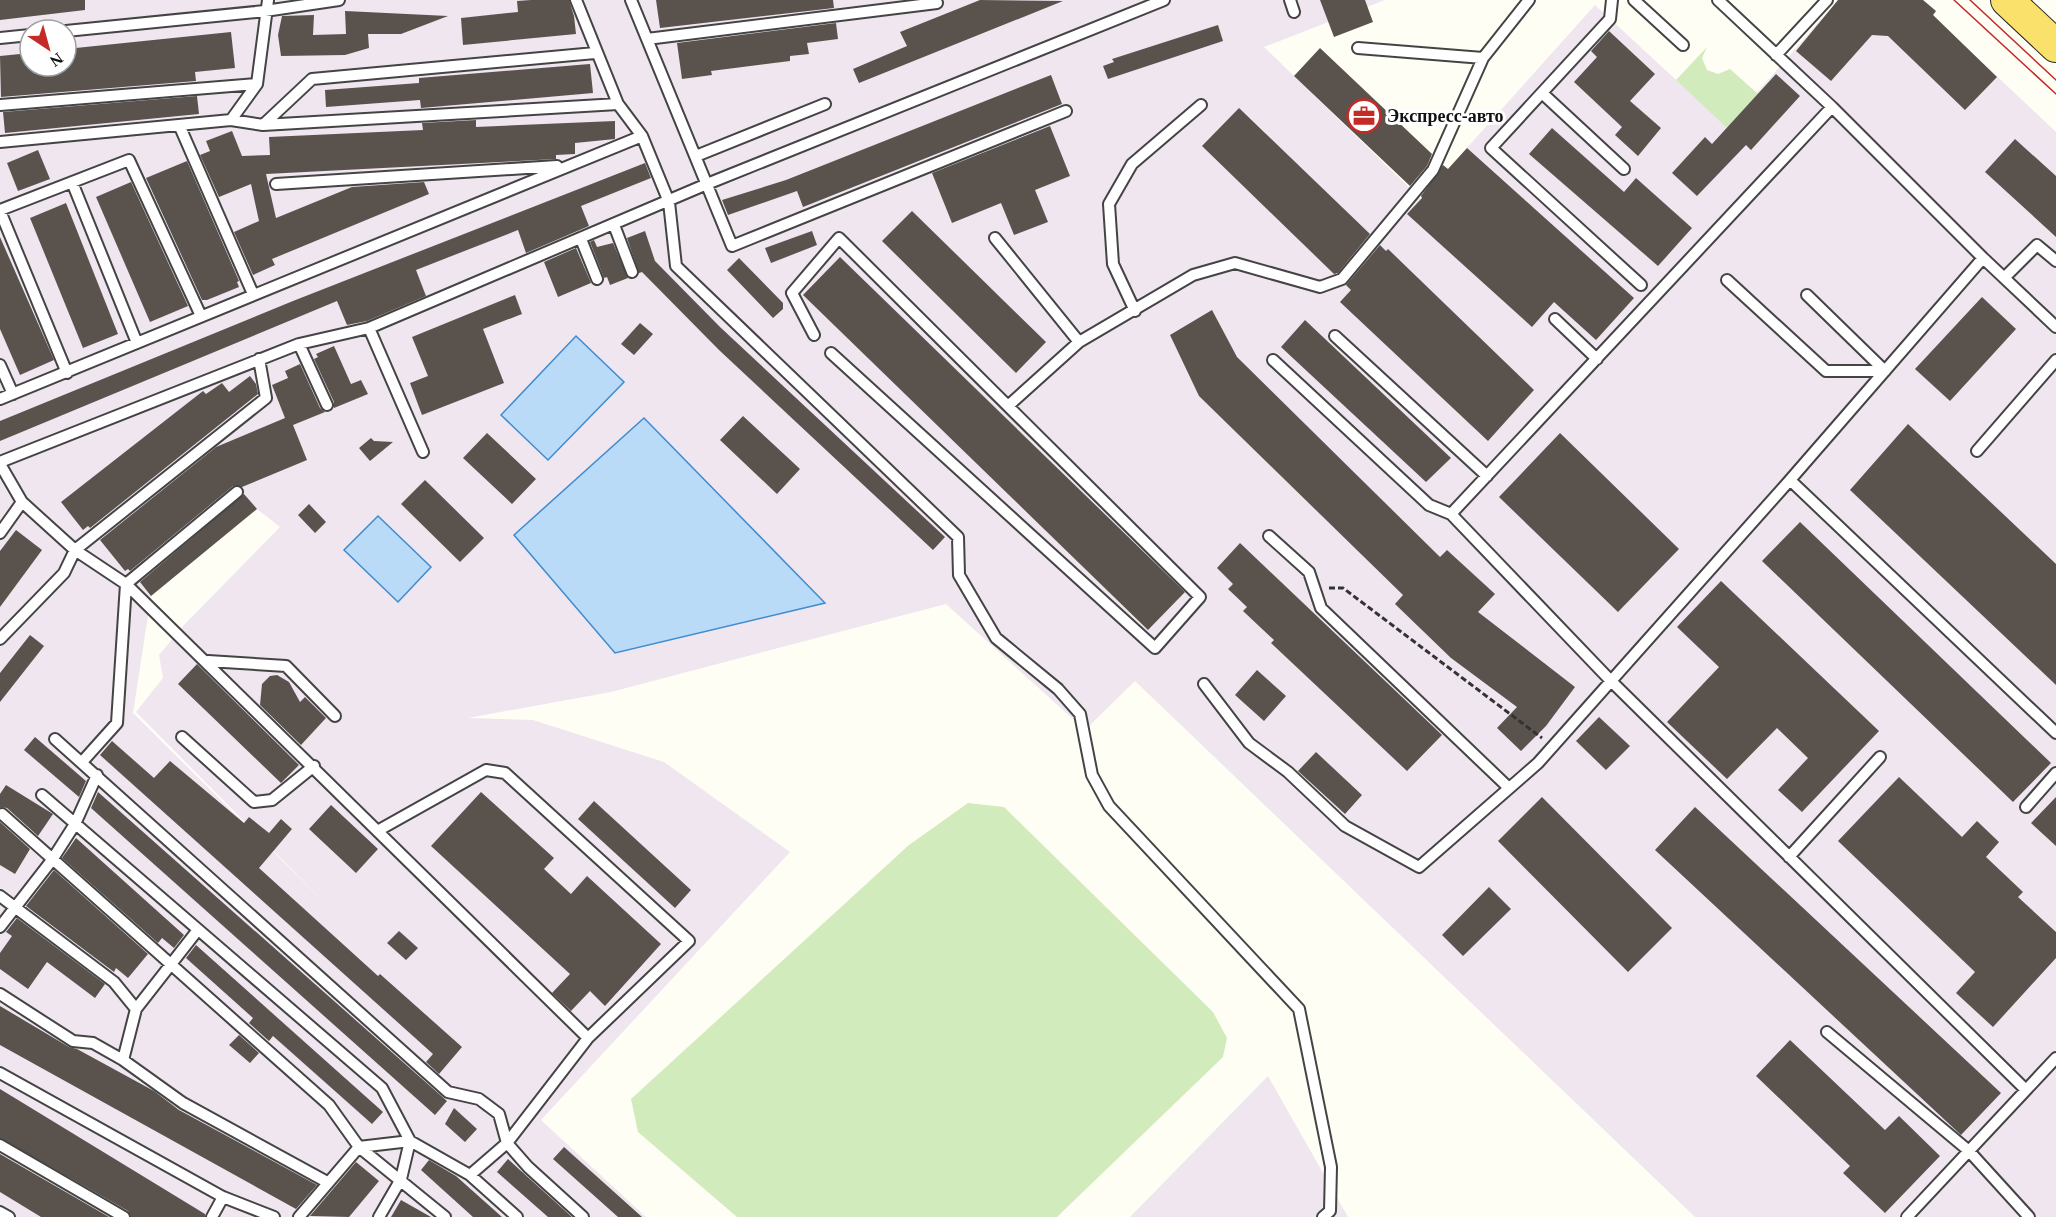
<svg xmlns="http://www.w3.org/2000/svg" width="2056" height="1217" viewBox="0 0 2056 1217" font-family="Georgia,serif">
  <rect width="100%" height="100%" fill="#fffef5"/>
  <path fill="#efe6ef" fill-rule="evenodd" d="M0 0H1385L1264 47 1421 199 1595 5 1727 127 1838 0H1923L1936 11 1933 16 2056 132V1217H1695L1135 681 1085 730 946 604 611 692 468 718 533 720 664 762 790 852 541 1120 646 1217H0ZM30 30H66V66H30ZM257 509 280 527 183 626 159 655 163 678 136 712 331 909 133 713 151 596Z
    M1268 1076 1348 1217H1130Z"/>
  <path fill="#d1ebbd" d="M1707 47 1702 58 1707 70 1718 74 1730 69 1758 94 1727 128 1676 80Z
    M968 803 1004 807 1213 1012 1227 1038 1223 1057 1057 1217H737L638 1132 631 1099 909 845Z"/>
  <path fill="#b9dbf7" stroke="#3f8bcf" stroke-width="1.5" d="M576 336 624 382 548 460 501 415Z
    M644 418 825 603 615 653 514 535Z
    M378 516 431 567 398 602 344 550Z"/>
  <path fill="#5a534d" d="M0 0H85V10L0 20Z
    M531 0H569L574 16 576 34 463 45 461 18 518 12 517 1Z
    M656 0H833L834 8 660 28Z
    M980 0 1063 1 859 83 853 69 907 46 900 32Z
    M1320 0H1365L1373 22 1334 37Z
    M1838 0H1923L1936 11 1933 15 1997 77 1965 110 1888 36 1872 35 1831 81 1796 51Z
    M345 11 448 16 401 34H368L369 48 345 55 281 56 278 35 282 16 314 15 313 35 346 34Z
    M836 23 838 39 807 43 809 54 790 56V61L711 71 712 75 682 79 677 43Z
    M1218 25 1223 41 1108 79 1103 66 1114 62 1112 59Z
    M1609 31 1655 74 1630 101 1661 128 1638 156 1615 135 1622 127 1574 82 1597 57 1591 51Z
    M231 32 235 68 195 72 196 81 1 97 0 56 30 53V66H66V49Z
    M1320 48 1432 154 1427 166 1410 186 1294 76Z
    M590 64 593 93 421 108 420 100 326 107 325 90 419 83V78Z
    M1776 74 1800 96 1751 150 1746 145 1697 196 1672 173 1705 137 1712 144Z
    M1051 75 1062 104 803 207 797 191 728 215 722 200 786 180Z
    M197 96 199 114 5 133 3 112Z
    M1239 108 1370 234 1338 273 1334 274 1202 146Z
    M476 120V127L615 121V139L575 143V154L556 155V159L266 174 276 218 352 187 424 182 429 194 272 259 275 265 253 275 234 232 259 221 251 184 219 197 200 155 210 151 206 141 232 131 242 156 270 155 269 137 423 130 422 123Z
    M1050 126 1070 176 1035 190 1048 222 1014 235 1001 203 952 223 932 173Z
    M1552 128 1624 192 1636 178 1692 228 1658 266 1529 154Z
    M2015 139 2056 176V237L1985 172Z
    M1467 148 1634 298 1596 340 1554 302 1532 327 1407 214 1422 198 1421 196 1443 165 1448 169Z
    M38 150 50 179 18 191 7 163Z
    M187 161 239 281 237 282 239 287 207 300H202L146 178Z
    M645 163 651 178 581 206 589 226 526 253 518 230 416 270 426 296 367 321 347 325 337 301 0 441V421L293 301Z
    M131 182 188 306 150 322 96 197Z
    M66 203 118 334 83 348 30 218Z
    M912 211 1046 342 1016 373 882 241Z
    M645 231 655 261 720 327 945 537 933 550 719 350 642 272 639 273 627 238Z
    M812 231 817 245 771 263 765 248Z
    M0 237 54 360 20 375 0 329Z
    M594 240 597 247 613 243 628 278 610 285 607 277 604 278 590 242Z
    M1380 245 1386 251 1388 249 1534 390 1488 441 1340 302 1351 290 1346 285Z
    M576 248 591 283 558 297 544 262Z
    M840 257 1185 592 1148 630 803 295Z
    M739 258 783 303V309L773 318 727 270Z
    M515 295 522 314 483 329 504 383 422 415 410 383 428 376 412 337Z
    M1982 297 2016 329 1950 401 1915 369Z
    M1212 310 1237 357 1440 557 1447 550 1495 594 1478 612 1575 687 1546 726 1521 751 1497 728 1517 707 1451 658 1395 604 1403 595 1199 396 1170 335Z
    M1305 320 1451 458 1426 482 1281 347Z
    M640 323 653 334 634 355 621 344Z
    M334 346 351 384 361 380 368 394 334 408V402L314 359 318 357 316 354Z
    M300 364 320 408 325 412 293 425 307 460 242 487 233 486 130 571 128 569 125 571 100 540 216 447 285 418 272 385 288 378 285 371Z
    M250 376 256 384 258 394 90 528 88 526 83 530 61 502 203 391 206 394 222 383 229 392Z
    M743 416 800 469 777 494 720 440Z
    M1908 424 2056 564V685L1850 490Z
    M487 433 536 479 512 504 463 458Z
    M1560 433 1679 549 1618 612 1499 497Z
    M371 438 374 441 393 442 370 461 359 448Z
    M425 480 484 538 460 562 401 504Z
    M244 494 257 509 151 596 140 582Z
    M309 504 326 522 315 533 298 515Z
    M1800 522 2051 763 2013 802 1762 561Z
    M16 530 42 550 0 607V551Z
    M1240 543 1442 735 1407 771 1271 643 1274 640 1243 611 1247 607 1228 589 1233 584 1217 568Z
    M1721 581 1879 731 1802 812 1778 790 1808 758 1777 728 1727 779 1667 722 1719 667 1677 627Z
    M30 635 44 646 0 702V673Z
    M197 664 299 765 281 783 178 684Z
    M1257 670 1286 696 1264 721 1235 695Z
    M277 675 289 682 300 702 305 697 326 718 301 745 260 705 262 684 270 676Z
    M1599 717 1630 746 1606 770 1576 741Z
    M35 737 86 781 79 797 24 750Z
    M112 741 154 778 170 761 244 823 249 817 269 833 281 819 292 829 259 868 378 976 380 974 462 1047 439 1074 426 1062 433 1054 100 755Z
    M1316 752 1362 795 1345 814 1298 771Z
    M1899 777 1962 837 1977 821 1999 842 1986 857 2023 892 2018 897 2056 932V958L1993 1027 1956 993 1975 972 1838 841Z
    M6 785 53 814 38 836 7 808 0 807V794Z
    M98 792 447 1101 435 1115 91 808Z
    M481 792 554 858 544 869 571 894 587 876 661 944 605 1006 590 991 571 1011 552 993 570 974 431 846Z
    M1542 797 1672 928 1628 972 1498 841Z
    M2056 797V846L2031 823Z
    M594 801 691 890 675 908 578 819Z
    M331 805 378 849 356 873 309 829Z
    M1695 807 2001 1093 1961 1135 1655 850Z
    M0 822 30 849 15 874 0 865Z
    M76 838 184 935 174 948 162 938 158 943 62 858Z
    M54 870 148 954 128 978 116 968 114 972 26 906Z
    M1489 887 1511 909 1463 956 1442 935Z
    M17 918 105 984 95 998 47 962 28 989 0 969V953L12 936 6 932Z
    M399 931 418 948 406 960 387 943Z
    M196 945 383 1112 372 1124 273 1036 269 1041 249 1023 253 1018 186 958Z
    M0 1006 69 1047 77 1049 154 1091 179 1110 317 1185 296 1209 0 1045Z
    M239 1035 259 1053 250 1063 229 1045Z
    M1790 1040 1885 1130 1899 1116 1940 1156 1885 1213 1843 1173 1850 1166 1756 1076Z
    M0 1089 205 1214V1217H131L128 1211 0 1138Z
    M454 1108 477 1129 465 1142 445 1124Z
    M564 1147 642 1217H618L553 1159Z
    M0 1154 109 1217H41L0 1192Z
    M508 1159 520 1170 572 1217H548L497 1172Z
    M429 1160 456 1176 502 1217H473L421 1170Z
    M356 1162 379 1181 349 1217 310 1216Z
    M401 1200 431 1217H391Z"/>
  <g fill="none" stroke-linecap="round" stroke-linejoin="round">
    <defs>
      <path id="service" d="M576 0 618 104 642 136 669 202 676 266 958 537 959 575 996 638 1058 689 1080 714 1092 775 1109 806 1299 1009 1331 1167 1330 1211 1323 1217
        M631 0 732 246 1066 111
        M1290 0 1294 12
        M1612 0 1610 19 1491 148 1641 285
        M1634 0 1683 45
        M1718 0 1832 107 1983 258 2056 327
        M66 31 265 11 339 0
        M0 38 30 35
        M647 39 937 3
        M1358 48 1483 58
        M1776 55 1827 0
        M1542 93 1624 169
        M0 105 257 84
        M231 120 257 84 268 0
        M263 125 312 79 595 53
        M180 127 253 294
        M0 142 231 120 263 125 618 104
        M696 156 825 104
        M72 182 137 343
        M276 184 557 166
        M0 210 129 160 201 316
        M0 211 67 373
        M614 225 632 272
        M995 238 1079 342
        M581 239 597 279
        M2004 278 2037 245 2056 261
        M1727 280 1826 371H1885L1807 295
        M1135 311 1113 264 1109 204 1132 164 1201 105
        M1555 319 1597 359
        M369 328 423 452
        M814 335 792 293 839 238 1200 597 1155 648 831 353
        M1335 336 1487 476
        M299 344 327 405
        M1273 360 1429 505 1451 514 1611 681 2026 1090
        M0 365 13 394
        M0 399 642 136
        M1008 406 1079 342 1193 275 1235 263 1320 287 1342 279 1433 170 1483 58 1529 0
        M1977 451 2056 360
        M0 462 299 344 369 328 707 184 1164 0
        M0 464 22 502 75 550 126 584 117 723 82 762
        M1790 480 2056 733
        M237 492 126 584 588 1038
        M1451 514 1832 107
        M0 533 22 502
        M1269 536 1309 572 1321 608 1509 788
        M0 639 64 573 75 550 266 398 259 359
        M208 661 286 666 335 716
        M1204 684 1249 743 1288 772 1345 826 1419 867 1538 763 1790 480 1983 258
        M182 737 254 802 272 800 314 766
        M55 739 448 1092 479 1099 499 1114 507 1143 528 1167 583 1217
        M42 795 382 1088 410 1141 470 1175 517 1217
        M2026 807 2056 773
        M2 814 329 1105 359 1147 445 1217
        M379 830 486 770 505 773 689 941 588 1038 507 1143 470 1175
        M1789 857 1880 757
        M0 896 114 982 136 1009
        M0 927 52 860 75 824 97 775
        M0 994 73 1041 93 1043 123 1060 183 1103 327 1182
        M1827 1032 1969 1151 2029 1217
        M123 1060 136 1009 197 931
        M0 1073 223 1197 274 1217
        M0 1145 124 1217
        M0 1212 9 1217
        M212 1217 223 1197
        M299 1217 359 1147 410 1141 401 1179 379 1217
        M1907 1217 2056 1058"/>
      <path id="primary" d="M2007 0 2056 46"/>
    </defs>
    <use href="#service" stroke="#444" stroke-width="14"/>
    <use href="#primary" stroke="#222" stroke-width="34"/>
    <path stroke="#333" stroke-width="3" stroke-dasharray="6 3" stroke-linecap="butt" d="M1329 588H1343L1542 738"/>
    <use href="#service" stroke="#fff" stroke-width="10"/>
    <use href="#primary" stroke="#f9e16b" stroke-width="32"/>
    <path stroke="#c42a26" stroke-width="1.5" d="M1954 0 2056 94
      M1970 0 2056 80"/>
  </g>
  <defs>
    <symbol id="office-ring" viewBox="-11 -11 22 22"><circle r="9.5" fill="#fff" stroke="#c42a26" stroke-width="1.5"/><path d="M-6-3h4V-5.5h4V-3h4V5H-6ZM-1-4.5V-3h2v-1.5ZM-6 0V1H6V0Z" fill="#c42a26"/></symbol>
  </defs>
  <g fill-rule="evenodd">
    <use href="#office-ring" x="1345" y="97" width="38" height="38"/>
  </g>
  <g text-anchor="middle" stroke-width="6" stroke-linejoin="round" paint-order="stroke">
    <g font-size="18" font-weight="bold" fill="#111" stroke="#fff" text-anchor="start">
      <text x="1387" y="122">Экспресс-авто</text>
    </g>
  </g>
  <g transform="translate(48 48) rotate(144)"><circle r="28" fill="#ffffff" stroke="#a0a0a0" stroke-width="1.5"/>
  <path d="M0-4.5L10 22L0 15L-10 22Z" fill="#c42a26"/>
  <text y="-9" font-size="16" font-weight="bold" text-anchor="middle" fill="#111111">N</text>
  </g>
</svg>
